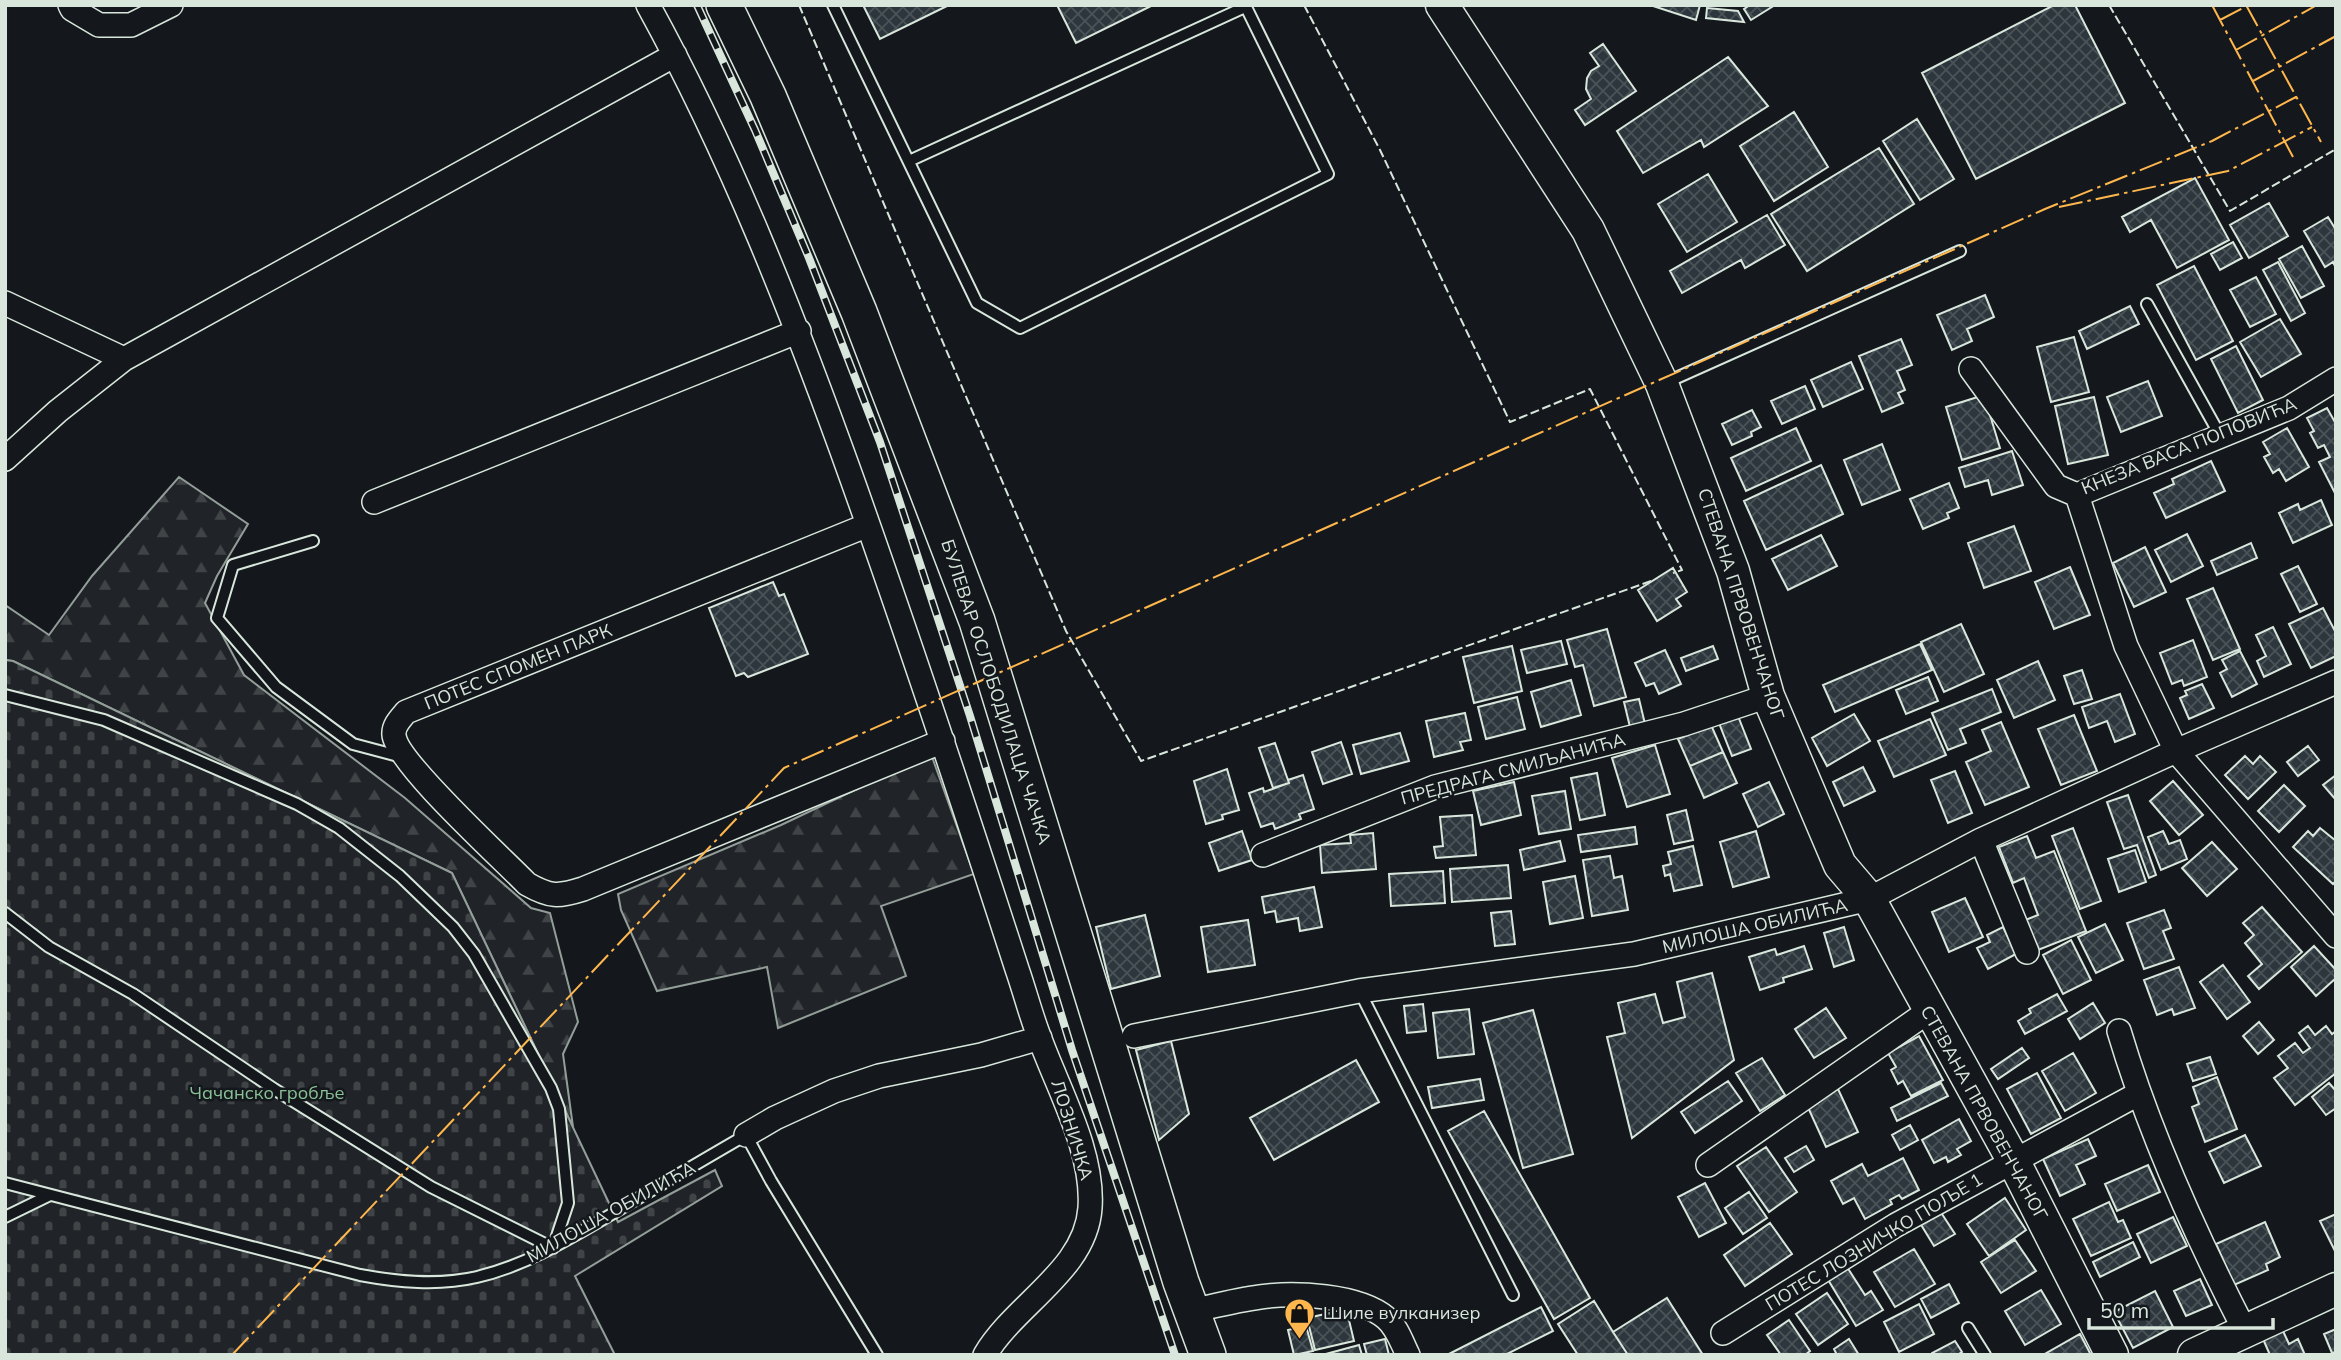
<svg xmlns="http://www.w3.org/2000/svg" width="2341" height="1360" viewBox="0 0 2341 1360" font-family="Mulish,sans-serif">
  <defs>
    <pattern id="forest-firs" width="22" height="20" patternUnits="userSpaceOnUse" patternTransform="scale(1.75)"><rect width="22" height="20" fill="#202428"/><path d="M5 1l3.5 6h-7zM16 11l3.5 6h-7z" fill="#404447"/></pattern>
    <pattern id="cemetery-stones" width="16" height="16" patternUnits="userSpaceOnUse" patternTransform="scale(1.75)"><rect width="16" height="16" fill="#202428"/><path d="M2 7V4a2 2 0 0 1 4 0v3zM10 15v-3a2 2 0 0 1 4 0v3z" fill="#404447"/></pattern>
    <pattern id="building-cross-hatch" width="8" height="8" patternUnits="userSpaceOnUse" patternTransform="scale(1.75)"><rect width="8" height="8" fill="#2c363c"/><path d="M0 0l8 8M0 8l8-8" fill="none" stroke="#4a5358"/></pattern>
  </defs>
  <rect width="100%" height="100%" fill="#14181c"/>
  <path fill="url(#forest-firs)" stroke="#939e99" stroke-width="2" d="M179 477 248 524 217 576 205 603 244 675 405 798 531 908 550 913 578 1022 563 1054 573 1127 452 873 13 661 5 660V605L49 635 92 576Z
    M931 754 974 874 881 906 906 976 778 1028 767 967 657 991 621 910 618 894 781 825Z"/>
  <path fill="url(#cemetery-stones)" stroke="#939e99" stroke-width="2" d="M5 660 13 661 452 873 618 1222 715 1170 722 1186 575 1276 615 1355H5Z"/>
  <path fill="url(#building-cross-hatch)" stroke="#d8e6dc" stroke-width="2" d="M863 5H949L880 39Z
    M1057 5H1153L1076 43Z
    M1650 5H1700L1696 20Z
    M1750 5H1775L1751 20 1744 9Z
    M2054 5H2075L2125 103 1976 179 1922 73Z
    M1707 8 1738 11 1744 22 1706 18Z
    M1603 44 1636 91 1585 125 1575 110 1591 99 1586 89 1587 78 1591 71 1599 66 1590 53Z
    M1728 57 1768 106 1704 147 1701 140 1643 173 1617 131Z
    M1794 112 1828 167 1774 201 1740 146Z
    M1917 119 1954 179 1920 200 1883 141Z
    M1879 148 1914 204 1807 271 1771 214Z
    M1708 174 1737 222 1687 252 1658 204Z
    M2195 178 2229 240 2177 268 2151 220 2130 232 2122 217Z
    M2269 203 2288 236 2249 258 2230 225Z
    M1767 215 1785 245 1745 268 1741 260 1682 293 1670 271Z
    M2328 217 2336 230V268L2333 262 2325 267 2304 231Z
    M2233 242 2242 258 2220 270 2211 254Z
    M2302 246 2324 286 2301 298 2279 259Z
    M2278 262 2305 313 2291 321 2263 270Z
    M2194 266 2233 341 2196 360 2157 285Z
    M2256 277 2276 314 2250 327 2230 290Z
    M1985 295 1994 317 1967 329 1972 341 1952 350 1937 315Z
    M2130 306 2139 324 2087 349 2079 331Z
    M2280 319 2301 354 2261 377 2240 342Z
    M2074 337 2089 392 2051 402 2037 347Z
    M1901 339 1912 365 1897 371 1905 390 1898 393 1903 403 1882 412 1859 356Z
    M2236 346 2263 400 2238 413 2211 359Z
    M1851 362 1863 389 1823 407 1811 380Z
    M2148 381 2162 416 2121 432 2107 397Z
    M1805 386 1815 409 1782 424 1771 401Z
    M1984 395 2000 448 1962 460 1946 407Z
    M2094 397 2108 455 2068 464 2055 406Z
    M2327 408 2336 424V495L2319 462 2330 457 2324 445 2318 448 2310 433 2314 431 2307 418Z
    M1752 410 1761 427 1751 432 1752 436 1732 445 1722 424Z
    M1796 428 1811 461 1746 491 1731 458Z
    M2287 428 2309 467 2286 481 2279 469 2273 473 2264 457 2270 454 2263 442Z
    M1882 444 1900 490 1862 505 1844 460Z
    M2012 451 2023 485 1992 495 1988 480 1965 487 1959 468Z
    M2211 461 2225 491 2166 518 2154 493 2174 484 2172 479Z
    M1821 465 1843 514 1766 550 1744 501Z
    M1949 483 1959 508 1947 513 1949 518 1923 529 1910 499Z
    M2321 500 2332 525 2293 543 2279 513 2298 504 2300 510Z
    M2014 526 2031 571 1984 588 1968 543Z
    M2187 534 2203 566 2171 582 2155 550Z
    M1821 535 1837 566 1788 590 1772 559Z
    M2251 543 2257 558 2217 575 2211 561Z
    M2145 547 2166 592 2134 607 2113 563Z
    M2298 566 2317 604 2300 612 2281 574Z
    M2070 567 2090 615 2054 629 2035 582Z
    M1673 568 1687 592 1676 599 1681 606 1657 621 1638 590Z
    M773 582 779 596 784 594 808 654 748 677 744 673 736 676 709 608Z
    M2213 588 2240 649 2213 660 2187 599Z
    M2323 608 2336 633V656L2311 668 2289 624Z
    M1961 624 1984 674 1944 692 1921 642Z
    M2273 627 2291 664 2264 677 2257 661 2266 656 2256 635Z
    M1607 629 1626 697 1594 706 1583 665 1575 667 1567 640Z
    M2193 640 2207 677 2184 686 2182 680 2172 684 2160 653Z
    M1561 641 1567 664 1527 673 1521 650Z
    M1920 644 1932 670 1835 712 1823 685Z
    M1512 646 1522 691 1474 703 1463 657Z
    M1713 646 1718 659 1686 671 1681 658Z
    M1665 650 1681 684 1659 694 1654 683 1646 686 1635 663Z
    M2240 651 2257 684 2232 697 2220 673 2227 669 2222 660Z
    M2038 661 2055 700 2014 718 1997 680Z
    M2082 670 2092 699 2074 704 2064 676Z
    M1928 677 1938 701 1906 714 1896 690Z
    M1571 680 1581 715 1541 727 1531 692Z
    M2202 684 2214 708 2189 719 2180 698 2187 695 2185 691Z
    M1992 689 2001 712 1960 729 1966 743 1948 750 1932 713Z
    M2120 694 2135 734 2115 742 2107 721 2089 728 2082 707Z
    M1517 697 1525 729 1486 739 1478 707Z
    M1639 699 1645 724 1630 727 1624 702Z
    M1465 713 1471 740 1460 742 1463 750 1434 757 1426 721Z
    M1854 714 1870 741 1827 766 1812 738Z
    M2074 715 2097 771 2061 785 2038 729Z
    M1738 716 1751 749 1732 756 1719 723Z
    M1930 719 1946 755 1894 777 1878 741Z
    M2001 722 2029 787 1985 805 1966 762 1991 751 1982 730Z
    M1711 725 1723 752 1690 766 1678 739Z
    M1400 733 1409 761 1361 774 1353 745Z
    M1341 742 1352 774 1323 784 1312 752Z
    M1275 743 1289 783 1273 788 1259 748Z
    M1655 745 1670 794 1627 807 1612 758Z
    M2308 746 2319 760 2298 776 2287 762Z
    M1723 752 1737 783 1704 798 1690 766Z
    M2245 756 2253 764 2260 756 2276 772 2248 799 2225 775Z
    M1863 767 1875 791 1844 806 1833 782Z
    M1227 769 1239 810 1222 815 1223 819 1206 824 1194 781Z
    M1955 771 1972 813 1948 823 1931 780Z
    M1597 773 1605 815 1580 820 1571 778Z
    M1303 775 1314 809 1299 814 1301 819 1275 829 1273 823 1261 827 1249 793 1263 788 1264 792 1289 783 1288 780Z
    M2336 775V800L2323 785Z
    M2173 781 2203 815 2179 835 2150 801Z
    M1514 782 1521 815 1481 825 1473 791Z
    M1769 782 1784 814 1758 827 1743 794Z
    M2284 785 2305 806 2279 832 2258 811Z
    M1565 791 1571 829 1539 834 1532 796Z
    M2128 795 2156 875 2149 878 2137 845 2124 849 2107 802Z
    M1686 810 1693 840 1674 844 1667 815Z
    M1472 815 1476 855 1436 858 1434 847 1443 846 1440 817Z
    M1635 827 1637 844 1581 852 1578 835Z
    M2073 828 2101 901 2080 909 2052 836Z
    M2320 828 2336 841V881L2333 884 2293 847 2308 831 2313 836Z
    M1242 831 1252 860 1219 871 1209 843Z
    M1756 831 1769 877 1733 887 1720 842Z
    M2163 831 2169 844 2180 840 2187 859 2161 870 2148 837Z
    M1373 833 1376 869 1322 873 1320 845 1351 843 1350 835Z
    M2027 836 2036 858 2054 851 2086 931 2033 952 2020 922 2038 915 2024 878 2013 883 1999 847Z
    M1560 841 1565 861 1524 870 1520 850Z
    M2212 842 2237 869 2207 896 2182 868Z
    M1693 846 1702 885 1674 891 1670 874 1665 876 1663 866 1671 864 1668 852Z
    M2135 850 2146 882 2119 892 2108 859Z
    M1610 856 1614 878 1622 876 1628 910 1592 916 1583 860Z
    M1508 865 1511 898 1452 902 1450 869Z
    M1443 871 1445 903 1391 906 1389 874Z
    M1575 876 1583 918 1550 924 1543 882Z
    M1314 887 1322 927 1300 931 1298 918 1277 922 1275 911 1265 913 1262 897Z
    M1965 898 1983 937 1949 952 1932 912Z
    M2262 907 2302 952 2259 989 2248 976 2262 964 2245 943 2254 935 2243 923Z
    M2164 910 2171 928 2163 931 2174 959 2144 969 2127 923Z
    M1511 911 1515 944 1495 946 1491 913Z
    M1145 915 1160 976 1111 989 1096 927Z
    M1248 920 1255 965 1208 972 1201 927Z
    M2105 924 2123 960 2096 973 2078 937Z
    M1844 927 1854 960 1834 967 1824 933Z
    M2003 927 2016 954 1988 969 1977 948 1990 942 1987 935Z
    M2071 940 2091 980 2063 994 2043 955Z
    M1804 946 1812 969 1783 978 1784 982 1760 990 1749 957 1775 949 1777 955Z
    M2314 946 2336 970V978L2316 996 2291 967Z
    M2223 965 2250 1002 2227 1019 2200 982Z
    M2179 967 2195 1008 2174 1015 2172 1009 2157 1015 2144 980Z
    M1712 973 1734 1060 1632 1138 1607 1037 1625 1033 1618 1003 1655 994 1663 1023 1685 1017 1677 982Z
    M2057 994 2067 1011 2025 1034 2018 1021 2031 1013 2029 1009Z
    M2093 1003 2105 1023 2080 1039 2068 1019Z
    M1423 1004 1426 1031 1407 1033 1404 1006Z
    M1826 1008 1846 1038 1814 1058 1795 1029Z
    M1469 1009 1474 1054 1438 1058 1433 1013Z
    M1533 1010 1573 1154 1523 1168 1483 1023Z
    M2259 1022 2274 1040 2258 1054 2243 1036Z
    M2308 1026 2315 1035 2326 1026 2332 1034 2336 1031V1073L2295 1105 2274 1078 2288 1068 2278 1056 2295 1043 2303 1053 2310 1048 2299 1033Z
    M1919 1036 1943 1080 1911 1096 1903 1081 1898 1084 1891 1070 1896 1067 1888 1053Z
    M1171 1041 1189 1114 1159 1140 1136 1050Z
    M2022 1048 2029 1058 1998 1079 1991 1069Z
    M2073 1053 2096 1093 2065 1111 2042 1071Z
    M2210 1057 2216 1074 2193 1081 2187 1064Z
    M1762 1058 1785 1095 1760 1111 1736 1073Z
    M1356 1060 1379 1102 1274 1160 1250 1118Z
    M2037 1073 2061 1118 2031 1134 2007 1089Z
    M2217 1077 2237 1129 2205 1142 2192 1107 2199 1104 2193 1087Z
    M1480 1079 1484 1100 1432 1108 1428 1087Z
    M1728 1081 1742 1101 1695 1133 1681 1112Z
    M1941 1083 1948 1096 1897 1121 1891 1108Z
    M2329 1083 2336 1091V1108L2326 1115 2312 1097Z
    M1838 1089 1858 1132 1826 1147 1806 1103Z
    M1484 1111 1590 1298 1554 1319 1448 1131Z
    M1959 1119 1971 1141 1957 1149 1961 1155 1948 1162 1946 1157 1934 1163 1922 1140Z
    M1910 1125 1918 1140 1900 1150 1892 1135Z
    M2245 1135 2261 1166 2224 1183 2209 1152Z
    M2088 1139 2096 1156 2076 1165 2085 1184 2060 1196 2043 1159Z
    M1806 1146 1814 1160 1794 1172 1785 1158Z
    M1766 1147 1797 1192 1769 1212 1737 1166Z
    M1903 1158 1919 1190 1902 1199 1899 1195 1890 1200 1892 1204 1865 1219 1854 1198 1843 1204 1831 1181 1862 1164 1868 1176Z
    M2148 1165 2160 1192 2117 1211 2105 1184Z
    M1705 1183 1726 1223 1699 1237 1678 1197Z
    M1749 1192 1767 1218 1743 1234 1725 1208Z
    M2005 1198 2026 1230 1989 1256 1967 1224Z
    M2109 1202 2118 1222 2123 1220 2131 1238 2091 1256 2073 1219Z
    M1940 1211 1955 1234 1934 1246 1920 1223Z
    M2336 1214V1250L2335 1251 2320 1221Z
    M2173 1217 2187 1246 2151 1263 2137 1234Z
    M2265 1222 2280 1257 2266 1264 2268 1270 2234 1285 2216 1244Z
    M1770 1223 1792 1254 1745 1286 1724 1255Z
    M2015 1240 2036 1271 2001 1293 1981 1262Z
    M2133 1242 2140 1257 2100 1277 2093 1262Z
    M1914 1249 1935 1284 1895 1307 1874 1272Z
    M1847 1267 1865 1295 1871 1291 1883 1310 1856 1326 1827 1278Z
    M2200 1279 2212 1305 2186 1316 2174 1291Z
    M1949 1284 1959 1303 1931 1318 1921 1299Z
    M2041 1290 2061 1324 2025 1345 2005 1311Z
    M2155 1291 2173 1327 2133 1348 2114 1312Z
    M1827 1293 1848 1324 1818 1345 1796 1314Z
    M1667 1298 1703 1355H1628L1613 1332Z
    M1594 1301 1613 1332 1628 1355H1578L1558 1324Z
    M1919 1304 1934 1334 1899 1352 1884 1322Z
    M1541 1307 1553 1331 1505 1355H1447Z
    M1330 1313 1332 1320 1348 1316 1354 1341 1315 1350 1307 1318Z
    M1789 1320 1810 1351 1805 1355H1781L1767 1335Z
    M1306 1326 1313 1351 1294 1355 1288 1330Z
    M2336 1329V1352L2332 1353 2324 1334Z
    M2283 1331 2289 1344 2298 1339 2305 1355H2270L2263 1339Z
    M2080 1334 2091 1355H2043Z
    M1385 1339 1389 1355H1367L1364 1344Z
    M1849 1339 1859 1355H1837L1834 1349Z
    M1955 1341 1962 1352 1957 1355H1932V1353Z
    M1359 1345 1362 1355H1322Z"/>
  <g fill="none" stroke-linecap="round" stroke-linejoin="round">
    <defs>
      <path id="lane" d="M833 5 977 303 1020 328 1328 174 1245 5
        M909 161 1245 7
        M2147 304 2221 437
        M1665 383 1960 251
        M313 541 233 565 217 618 276 687 353 744 402 757
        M5 695 104 720 297 804 339 828 400 876 453 927 474 954 551 1088 559 1109 568 1203 553 1248 431 1187 274 1089 133 994 49 947 5 913
        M1360 992 1513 1295
        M5 1183 360 1275C398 1282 438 1286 477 1277 528 1265 572 1237 617 1211 660 1185 703 1160 746 1135L771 1181 877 1355
        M5 1217 50 1195
        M1968 1328 1985 1355"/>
      <path id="street" d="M70 5 72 9 99 25H131L171 5
        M648 5C731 156 794 317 852 479 910 642 964 805 1017 969 1025 992 1031 1016 1040 1039 1059 1091 1094 1152 1090 1208 1086 1270 1015 1304 985 1355
        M5 303 124 359 675 55
        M1971 369 2056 486 2077 495 2289 408 2336 379
        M5 459 58 411 124 359
        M2077 495 2126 646 2176 751 2336 936
        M374 502 799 331
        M868 525 406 712C400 719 393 726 394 735 396 762 503 859 527 884 550 897 558 897 583 889L943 741
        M1981 840 2027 952
        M1263 855 1435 787 1684 724 1768 696
        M2119 1031C2150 1135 2195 1234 2245 1331
        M1134 1036 1359 991 1634 954 1869 899 1981 840 2176 751 2336 682
        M746 1135 775 1118 834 1091 879 1076 981 1055 1040 1038
        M1708 1165 1929 1011
        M1191 1311C1214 1306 1237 1300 1260 1297 1294 1292 1359 1295 1386 1318 1397 1327 1402 1343 1408 1355
        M1723 1333 1896 1225 2138 1094"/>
      <path id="secondary" d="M1442 5 1588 230 1662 384 1733 571 1768 696 1840 865 1869 899 2013 1160 2112 1355
        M2194 1355 2336 1289"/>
      <path id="primary" d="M724 5 768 96 859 312 977 621 1181 1282 1208 1355"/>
    </defs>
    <use href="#lane" stroke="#d8e6dc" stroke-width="14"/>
    <use href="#street" stroke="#d8e6dc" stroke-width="26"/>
    <use href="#secondary" stroke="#d8e6dc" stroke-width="35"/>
    <use href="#primary" stroke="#d8e6dc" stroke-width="38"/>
    <use href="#lane" stroke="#14181c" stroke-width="10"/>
    <use href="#street" stroke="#14181c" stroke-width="23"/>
    <use href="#secondary" stroke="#14181c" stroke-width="32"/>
    <use href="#primary" stroke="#14181c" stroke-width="35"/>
    <defs>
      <path id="rail" d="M697 5 755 130 809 258 880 442 970 716 1072 1050 1175 1355"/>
    </defs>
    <use href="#rail" stroke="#d8e6dc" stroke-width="8"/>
    <use href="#rail" stroke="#14181c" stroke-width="5" stroke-dasharray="16" stroke-linecap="butt"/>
    <path stroke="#d8e6dc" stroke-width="2" stroke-dasharray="9 3.5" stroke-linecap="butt" d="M799 5 1066 631 1141 761 1654 580
      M1304 5 1380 150 1510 422 1590 389 1682 570 1673 573
      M2109 5 2230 211 2336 149"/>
    <path stroke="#ffb74d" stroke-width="2" stroke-dasharray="24 5 3.5 5" stroke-linecap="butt" d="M2212 5 2293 157
      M2246 5 2321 142
      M2220 20 2249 5
      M2236 50 2317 5
      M2253 81 2336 36
      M2059 207 2228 171 2312 127
      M232 1355 784 768 2045 209 2212 141 2296 97"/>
  </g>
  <defs>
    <symbol id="shop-pin" viewBox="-11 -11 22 30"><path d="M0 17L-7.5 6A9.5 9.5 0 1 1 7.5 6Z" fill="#ffb74d" stroke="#14181c"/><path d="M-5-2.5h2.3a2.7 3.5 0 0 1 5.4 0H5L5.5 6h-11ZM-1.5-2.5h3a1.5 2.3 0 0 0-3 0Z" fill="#111"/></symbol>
  </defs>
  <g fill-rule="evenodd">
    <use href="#shop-pin" x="1282" y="1296" width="35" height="47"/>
  </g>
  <g text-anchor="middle" stroke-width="5" stroke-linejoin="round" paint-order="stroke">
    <g font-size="18" fill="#d8e6dc" stroke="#14181c">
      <text transform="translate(2189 446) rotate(-22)" y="6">КНЕЗА ВАСА ПОПОВИЋА</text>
      <text transform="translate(1741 604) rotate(72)" y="6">СТЕВАНА ПРВОВЕНЧАНОГ</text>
      <text transform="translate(518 667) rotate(-22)" y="6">ПОТЕС СПОМЕН ПАРК</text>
      <text transform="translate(996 692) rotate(72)" y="6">БУЛЕВАР ОСЛОБОДИЛАЦА ЧАЧКА</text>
      <text transform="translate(1513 769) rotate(-15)" y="6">ПРЕДРАГА СМИЉАНИЋА</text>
      <text transform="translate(1755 926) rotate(-13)" y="6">МИЛОША ОБИЛИЋА</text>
      <text transform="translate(1984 1113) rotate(61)" y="6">СТЕВАНА ПРВОВЕНЧАНОГ</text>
      <text transform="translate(1072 1130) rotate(73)" y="6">ЛОЗНИЧКА</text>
      <text transform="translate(611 1212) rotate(-29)" y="6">МИЛОША ОБИЛИЋА</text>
      <text transform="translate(1874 1242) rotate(-31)" y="6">ПОТЕС ЛОЗНИЧКО ПОЉЕ 1</text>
    </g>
    <g font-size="18" fill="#8ac095" stroke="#14181c">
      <text x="267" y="1099">Чачанско гробље</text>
    </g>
    <g font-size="18" fill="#d8e6dc" stroke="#14181c" text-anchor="start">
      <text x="1323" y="1319">Шиле вулканизер</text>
    </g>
  </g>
  <rect width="2341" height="1360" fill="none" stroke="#d8e6dc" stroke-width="14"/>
  <path d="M2089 1318v10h184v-10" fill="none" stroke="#d8e6dc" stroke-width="3.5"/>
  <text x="2100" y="1318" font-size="21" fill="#d8e6dc" stroke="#14181c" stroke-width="5" paint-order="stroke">50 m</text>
</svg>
